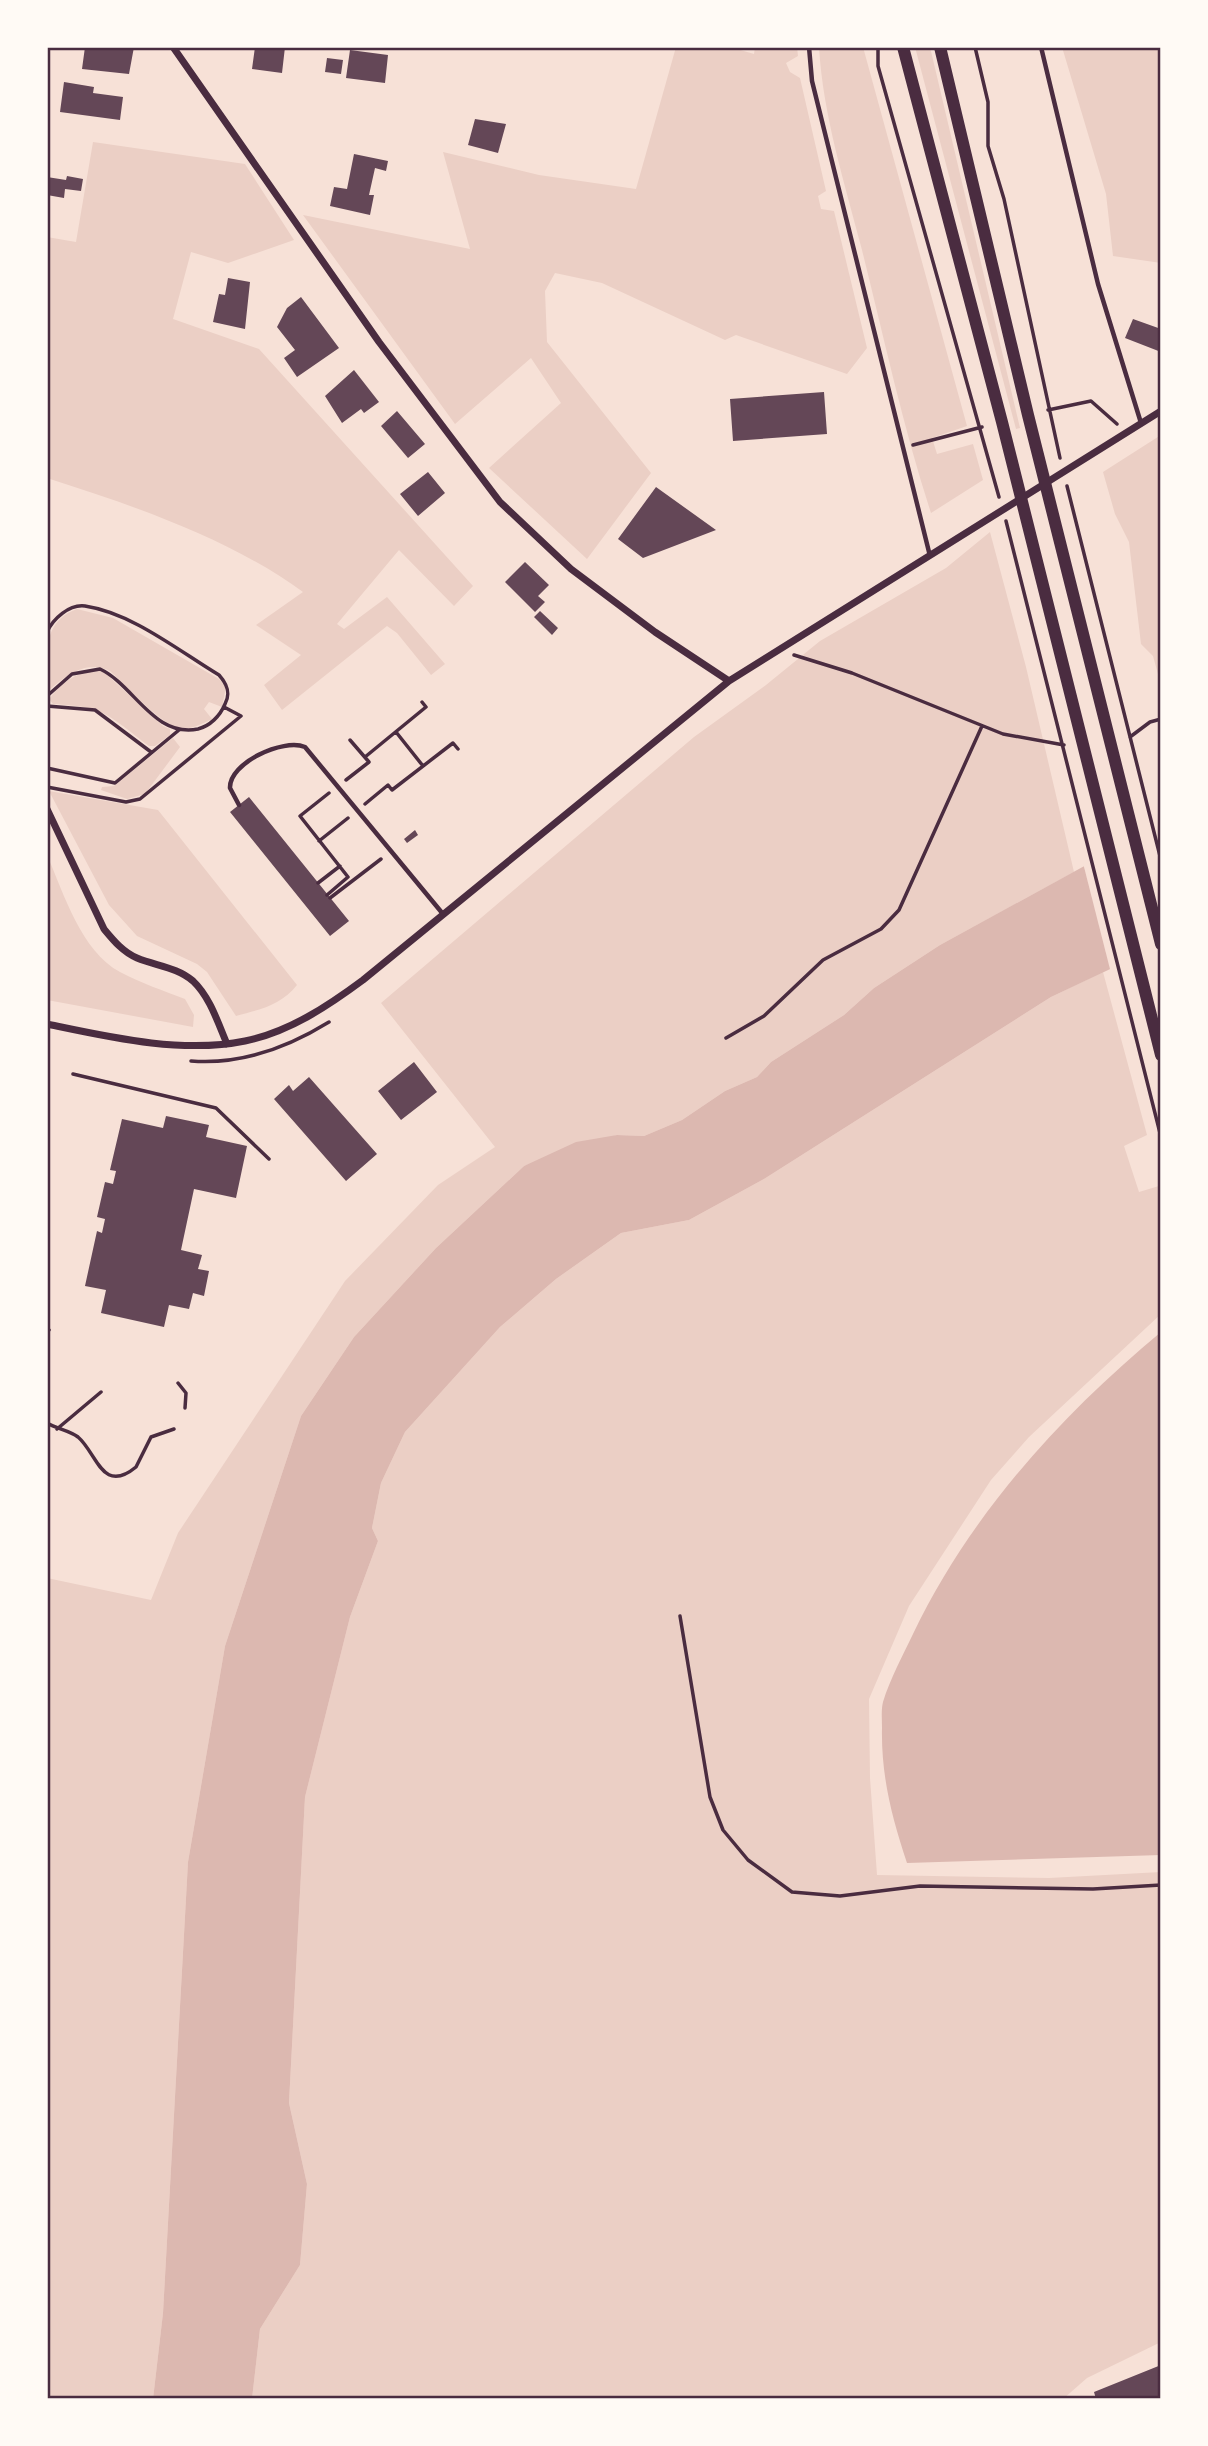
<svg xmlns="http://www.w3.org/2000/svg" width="1208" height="2446" viewBox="0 0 1208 2446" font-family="Jost,sans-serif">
  <rect width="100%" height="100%" fill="#f7e1d7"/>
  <path fill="#ebcfc5" d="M676 47H730L754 54 755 47H797L798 56 786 63 790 72 800 78 826 191 818 196 821 209 834 211 867 348 847 374 736 335 725 340 602 283 555 273 545 291 547 342 651 473 587 559 489 468 561 403 531 358 455 424 303 215 470 249 443 152 539 175 636 189Z
    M819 47H863L967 426 932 438 937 454 973 444 983 480 931 513C903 427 884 338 862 250 845 184 823 116 819 47Z
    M915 47H930L1020 428 1016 429Z
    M1062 47H1161V263L1113 256 1106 194Z
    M93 142 245 164 294 240 228 263 191 252 173 319 259 349 473 586 454 606 399 550 337 624 344 629 387 597 445 664 431 675 397 633 387 626 282 710 264 685 301 655 256 625 303 592C231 539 132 505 47 478V237L76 242Z
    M1161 435V685L1153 656 1141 644 1129 542 1115 514 1103 472Z
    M990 532 1026 667 1074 872 940 945 874 988 844 1015 771 1062 757 1077 725 1091 682 1120 644 1136 617 1135 524 1166 436 1248 354 1337 301 1416 225 1646 188 1862 163 2313 153 2399H47V1578L151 1600 178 1533 345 1281 438 1185 495 1147 381 1003 694 737 766 685 820 641 946 568Z
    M77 609 113 618 219 679 226 687 222 707 209 702 204 709 212 719C202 724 191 730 180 728 159 724 126 685 110 671 86 659 65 676 47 692 47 659 40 622 77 609Z
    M96 670 104 672 163 726 170 729V735L155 746H149C108 715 106 707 53 704L49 699C62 682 75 673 96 670Z
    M173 738 180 747 145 794 127 799 101 790 102 787 114 786Z
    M49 791 158 810 297 985C280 1006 261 1009 236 1016L207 972 197 964 137 936 109 905Z
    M47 855C64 894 81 951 120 972 141 983 164 991 185 999L194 1015 193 1027 47 1000Z
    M1103 972 1147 1135 1124 1146 1139 1192 1159 1186 1161 1191V1314L1029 1437 991 1480 909 1606 869 1699 870 1778 877 1875 1049 1878 1161 1872V2342L1087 2378 1063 2399H252L260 2329 300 2265 307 2184 289 2103 305 1797 350 1617 378 1541 372 1528 381 1483 405 1432 500 1327 556 1279 621 1233 689 1220 764 1179 1051 997Z"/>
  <path fill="#dcb8b0" d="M1161 824V945L1051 997 764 1179 689 1220 621 1233 556 1279 500 1327 405 1432 381 1483 372 1528 378 1541 350 1617 305 1797 289 2103 307 2184 300 2265 260 2329 252 2399H153L163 2313 188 1862 225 1646 301 1416 354 1337 436 1248 524 1166 576 1142 617 1135 644 1136 682 1120 725 1091 757 1077 771 1062 844 1015 874 988 940 945Z
    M1161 1332V1855L907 1863C892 1818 881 1776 882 1728 882 1720 881 1710 883 1702 890 1679 903 1655 913 1634 970 1515 1060 1416 1161 1332Z"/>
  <path fill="#f7e1d7" d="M1159 821 1161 949 1111 973 1083 863Z"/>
  <path fill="#644757" d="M85 47H134L129 74 82 69Z
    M255 47H285L282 73 252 69Z
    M350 50 388 55 385 83 346 78Z
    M327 58 343 60 341 74 325 72Z
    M64 82 94 87 93 93 123 97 120 120 60 112Z
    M475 119 506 124 498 153 468 145Z
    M354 154 388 161 386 171 375 168 369 195H374L370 215 330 206 334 187 347 189Z
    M67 176 83 179 81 191 65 189 64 198 47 195V177L66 180Z
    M228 278 250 282 245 329 213 322 219 294 225 295Z
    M301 297 339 348 297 377 284 358 295 350 277 327 287 308Z
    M1133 319 1161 329V352L1125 338Z
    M354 370 379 402 364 413 361 409 342 423 325 396Z
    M824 392 827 434 733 441 730 399Z
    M397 411 425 444 408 458 381 426Z
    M428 472 445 493 418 516 400 494Z
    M656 487 716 530 643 558 618 539Z
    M525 562 549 585 538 596 545 602 535 612 505 582Z
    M540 611 558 628 552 635 534 617Z
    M249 797 349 921 330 936 230 812Z
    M415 830 418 835 407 843 404 839Z
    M414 1062 437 1092 401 1120 378 1091Z
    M309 1077 377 1154 346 1181 274 1099 289 1085 293 1091Z
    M166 1116 209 1125 206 1137 247 1146 236 1198 194 1189 181 1250 202 1255 198 1269 209 1271 204 1296 193 1293 189 1309 169 1305 164 1327 101 1313 106 1290 85 1286 97 1231 102 1233 105 1219 97 1217 105 1182 113 1184 116 1171 110 1170 122 1119 163 1128Z
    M1161 2365V2399H1096L1094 2392Z"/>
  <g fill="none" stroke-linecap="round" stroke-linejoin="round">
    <path stroke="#4a2c40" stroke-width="3.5" d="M878 47V66L999 497
      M975 47 988 102V146L1004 199 1060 458
      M1048 410 1091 401 1117 424
      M913 445 982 427
      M1067 486 1161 860
      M1006 521 1161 1137
      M47 632C53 619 69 604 85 606 132 613 179 651 219 675 227 684 231 693 225 704 220 716 210 726 198 729 154 738 134 685 100 669L72 674 47 696
      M794 655 852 673 1003 734 1064 745
      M47 706 95 710 151 752
      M396 732 423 766
      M1130 737 1150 722 1161 719
      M365 757 426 707 422 702
      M47 768 115 783 179 730
      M346 780 369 762 350 740
      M47 787 126 802 140 799 241 716 224 707
      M365 804 388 785 392 790 453 743 458 749
      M319 841 348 818
      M318 883 340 866
      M327 895 348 877 300 816 329 793
      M330 898 381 859
      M726 1038 764 1016 823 960 881 929 899 910 982 726
      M191 1061C241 1065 287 1048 329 1022
      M73 1074 216 1108 269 1159
      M47 1332 49 1330
      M178 1383 186 1393 185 1408
      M47 1423C57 1429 69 1430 78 1437 97 1453 102 1495 136 1467L151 1437 174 1429
      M57 1429 101 1392
      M680 1616 710 1797 723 1830 748 1860 792 1892 840 1896 920 1886 1093 1889 1161 1885"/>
    <path stroke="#4a2c40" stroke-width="4.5" d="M809 47 812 81 930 556
      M1041 47 1098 284 1141 423
      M239 805 230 788C229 763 283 738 305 747L443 914"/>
    <path stroke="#4a2c40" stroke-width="7" d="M173 47 379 342 500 502 571 569 655 632 729 681
      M47 809 104 929C114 941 123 952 137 958 156 966 177 967 193 981 210 997 218 1023 227 1044
      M47 1024C109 1037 182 1054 245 1041 289 1032 328 1006 363 980L729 681 1161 411"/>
    <path stroke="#4a2c40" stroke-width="12" d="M903 47 1002 422 1161 1055
      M940 47 1028 415 1161 944"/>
  </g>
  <rect width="1208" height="2446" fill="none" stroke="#fffaf5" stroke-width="98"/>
  <rect x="49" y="49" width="1110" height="2348" fill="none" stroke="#4a2c40" stroke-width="2.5"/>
</svg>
